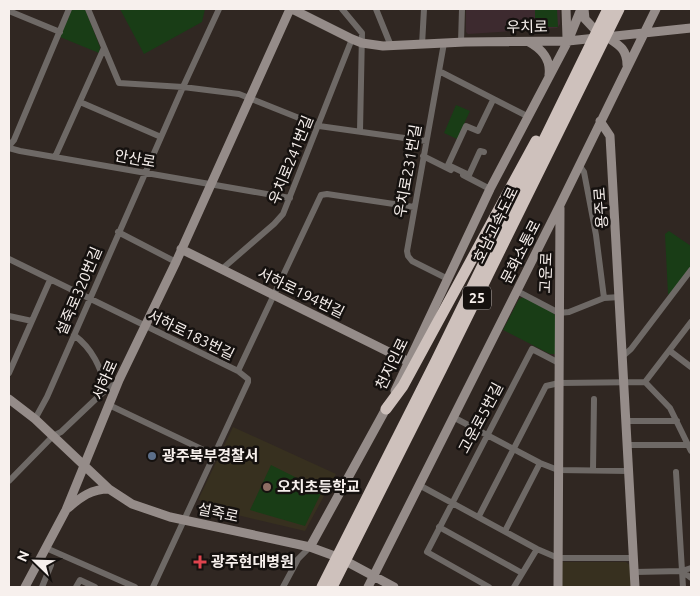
<svg xmlns="http://www.w3.org/2000/svg" width="700" height="596" viewBox="0 0 700 596" font-family="Ubuntu,'Noto Sans KR',sans-serif">
  <rect width="100%" height="100%" fill="#302722"/>
  <path fill="#3d2a2f" d="M466 9H560V24L557 28 468 34 466 32Z"/>
  <path fill="#37301f" d="M233 427 336 474 305 531 208 508 209 502 198 500Z
    M560 562H626L631 566 632 587H559Z"/>
  <path fill="#193d16" d="M72 9H85L100 47 99 53 60 37Z
    M120 9H205L202 22 144 54Z
    M535 9H557L558 27H535Z
    M456 105 470 111 457 139 444 133Z
    M669 231 691 246V268L670 295 668 294 665 234Z
    M524 297 552 312 557 317 556 354H550L503 330 519 299Z
    M271 465 315 487 319 480 326 483 305 526 250 510Z"/>
  <g fill="none" stroke-linecap="round" stroke-linejoin="round">
    <path stroke="#6e6966" stroke-width="6" d="M88 9 119 83 183 87 239 94 319 126 426 141
      M342 9 362 33 360 131
      M376 9 391 46
      M9 11 60 32
      M461 42 462 9
      M444 43 407 251 408 256 412 261 448 279
      M422 45 424 9
      M439 71 527 116
      M80 102 161 137
      M9 146 14 140 69 9
      M9 148 20 151 290 198
      M484 152 480 151 469 175 448 165 466 126 478 131 493 100
      M423 156 451 170
      M55 157 104 48
      M579 165 584 172 596 235 604 298 620 297
      M463 175 490 189
      M118 232 176 262
      M9 259 238 371 321 195 327 194 414 207
      M222 269 274 224 283 214 352 39
      M517 291 559 313 569 312 604 298
      M9 316 32 321
      M74 335C93 349 100 367 107 389
      M670 351 691 367
      M623 356 631 349 691 270
      M9 373 50 280
      M645 382 670 408 691 451
      M109 405 214 455
      M453 417 540 463 558 470 629 471
      M35 419 47 397 183 87 219 9
      M626 421H677
      M628 445H688
      M593 470 594 399
      M676 472 683 587
      M9 481 53 436 61 432 99 396 118 381
      M419 485 537 549 558 558H633
      M479 516 546 386 559 383 645 382 691 322
      M439 527 522 573
      M505 531 540 463
      M46 548 135 587
      M682 571 691 578
      M635 572 682 571 691 568
      M42 587 51 565
      M76 587 80 580 95 587
      M153 587 248 382V379L238 371
      M283 587 298 559 310 547
      M489 587 427 552 532 349 559 363
      M514 587 537 549"/>
    <path stroke="#958c89" stroke-width="9" d="M292 9 352 39 362 43 383 46 465 42 568 41 691 28
      M566 9 567 38
      M584 9 585 19 600 35
      M607 37C619 45 627 49 627 65
      M529 42C542 49 551 60 549 75
      M600 121 610 136 635 587
      M181 249 409 362
      M395 391 490 189 568 41 581 9
      M9 399 35 419 109 489 132 504 170 517 310 547 340 558 394 587
      M68 508C81 497 91 489 109 489
      M310 547 388 405
      M25 587 66 510 119 380 176 262 290 9
      M368 587 560 205 656 9
      M558 587 560 208"/>
    <path stroke="#cec1bc" stroke-width="11" d="M386 409 403 386 536 141
      M322 587 436 361 608 9
      M332 587 442 368 619 9"/>
  </g>
  <circle fill="#5c6f8a" stroke="#15110f" stroke-width="2" cx="152" cy="456" r="5"/>
  <circle fill="#8d6e63" stroke="#15110f" stroke-width="2" cx="267" cy="487" r="5"/>
  <path fill="#e0444e" stroke="#15110f" stroke-width="2" d="M197.5 554.5h5v5h5v5h-5v5h-5v-5h-5v-5h5z"/>
  <g text-anchor="middle" stroke-width="5" stroke-linejoin="round" paint-order="stroke">
    <rect fill="#15110f" stroke="#b3adaa" stroke-width="1" x="463" y="286.5" width="28" height="23" rx="4"/>
    <g font-size="14" font-weight="bold" fill="#f7f0ed">
      <text x="477" y="303">25</text>
    </g>
    <g font-size="15" fill="#f7f0ed" stroke="#15110f">
      <text transform="translate(527 27) rotate(-1)" y="5">우치로</text>
      <text transform="translate(135 159) rotate(10)" y="5">안산로</text>
      <text transform="translate(291 160) rotate(-68)" y="5">우치로241번길</text>
      <text transform="translate(408 171) rotate(-80)" y="5">우치로231번길</text>
      <text transform="translate(601 208) rotate(-94)" y="5">용주로</text>
      <text transform="translate(496 225) rotate(-64)" y="5">호남고속도로</text>
      <text transform="translate(521 252) rotate(-63)" y="5">문화소통로</text>
      <text transform="translate(546 273) rotate(-88)" y="5">고운로</text>
      <text transform="translate(79 291) rotate(-67)" y="5">설죽로320번길</text>
      <text transform="translate(301 293) rotate(26)" y="5">서하로194번길</text>
      <text transform="translate(191 335) rotate(26)" y="5">서하로183번길</text>
      <text transform="translate(392 364) rotate(-64)" y="5">천지인로</text>
      <text transform="translate(105 380) rotate(-66)" y="5">서하로</text>
      <text transform="translate(481 418) rotate(-62)" y="5">고운로5번길</text>
      <text transform="translate(218 513) rotate(12)" y="5">설죽로</text>
    </g>
    <g font-size="15" font-weight="bold" fill="#f7f0ed" stroke="#15110f" text-anchor="start">
      <text x="162" y="461">광주북부경찰서</text>
      <text x="277" y="492">오치초등학교</text>
      <text x="211" y="567">광주현대병원</text>
    </g>
  </g>
  <rect width="700" height="596" fill="none" stroke="#f7f0ed" stroke-width="20"/>
  <g transform="translate(35 561) rotate(293)" stroke="#15110f" stroke-width="4" paint-order="stroke">
  <path d="M0-4L9 19L0 12L-9 19Z" fill="#f7f0ed"/>
  <text y="-8" font-size="14" font-weight="bold" text-anchor="middle" fill="#f7f0ed">N</text>
  </g>
</svg>
